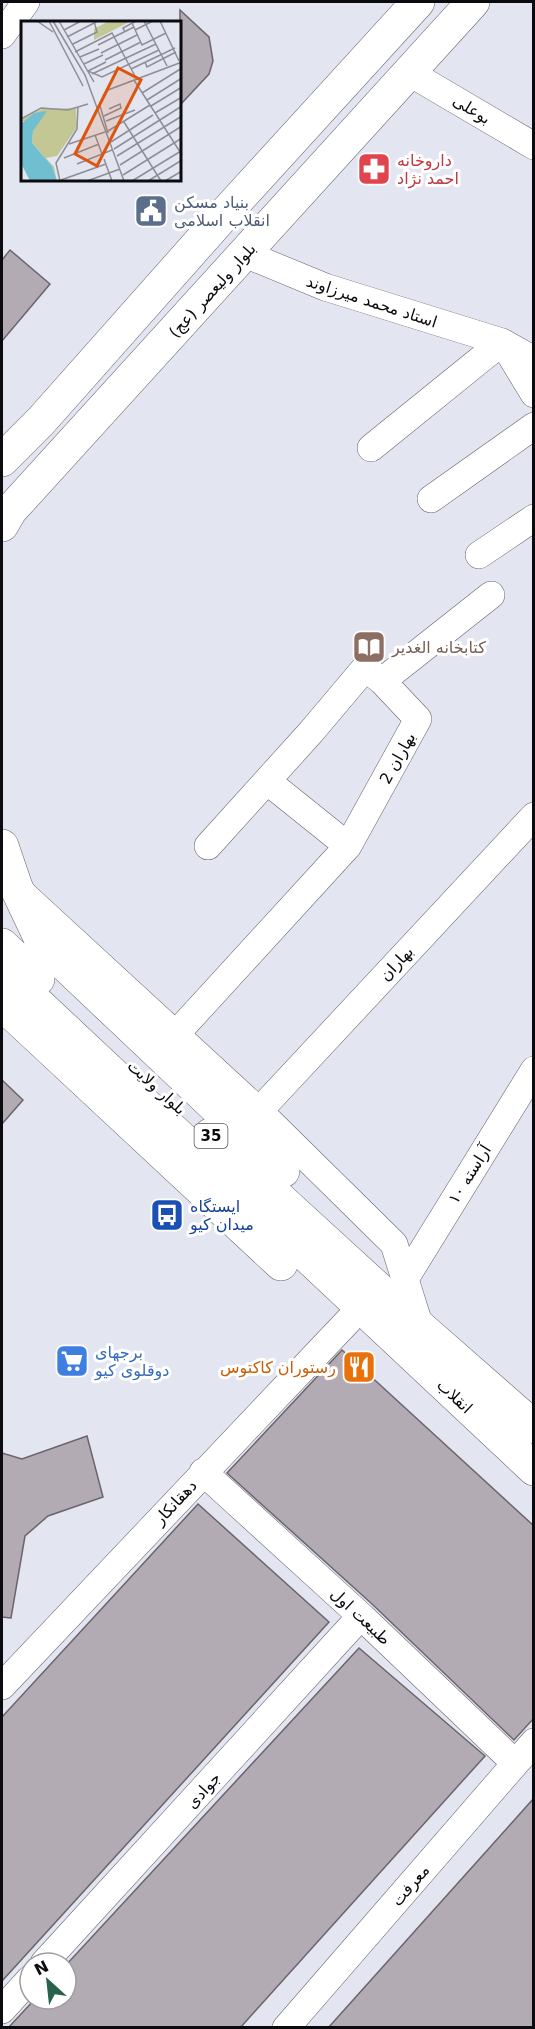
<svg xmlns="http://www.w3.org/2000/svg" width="535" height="2029" viewBox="0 0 535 2029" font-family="'DejaVu Sans','Noto Sans Arabic',sans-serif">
  <rect width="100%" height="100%" fill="#e3e5f1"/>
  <path fill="#b3abb4" stroke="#6b646c" stroke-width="1.5" d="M180 10 209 37 213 61 209 74 180 105Z
    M10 250 50 284 2 341V260Z
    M2 1080 23 1100 2 1124Z
    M342 1350 534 1526V1718L514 1740 372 1604 227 1473Z
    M87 1436 103 1497 48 1516 25 1536 11 1618 2 1617V1453L22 1459Z
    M198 1504 329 1622 2 1981V1717Z
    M359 1648 485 1756 240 2028H8L35 1999H66V1965Z
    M534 1798V2028H328Z"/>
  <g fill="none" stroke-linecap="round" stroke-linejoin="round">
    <defs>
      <path id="minor" d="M2 35 26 2
        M410 73 534 146
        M245 254 325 287 502 342 534 360
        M503 343 534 394
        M371 448 502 342
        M431 499 534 426
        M479 555 534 518
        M382 681 491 595
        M267 781 348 846
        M22 893 259 1111 394 1244 420 1327
        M175 1035 348 846 418 719 382 681 365 668 311 732 208 846
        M259 1111 534 816
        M405 1279 534 1070
        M203 1472 361 1616 515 1763
        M2 1686 349 1320
        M44 1963 361 1616
        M2 2010 30 1979
        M286 2028 534 1742"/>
      <path id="major" d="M2 460 41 421 230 208 418 2
        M2 525 10 511 473 2
        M2 846 16 887 43 944 283 1171
        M2 945 38 979
        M2 970 534 1469
        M2 1004 281 1264
        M210 1135 420 1327 534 1427"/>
    </defs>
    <use href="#minor" stroke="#63646e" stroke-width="28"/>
    <use href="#major" stroke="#63646e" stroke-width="34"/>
    <use href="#minor" stroke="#fff" stroke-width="27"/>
    <use href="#major" stroke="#fff" stroke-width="33"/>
  </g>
  <defs>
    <symbol id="pharmacy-square" viewBox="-11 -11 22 22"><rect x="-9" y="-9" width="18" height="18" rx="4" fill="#e0444e" stroke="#fff"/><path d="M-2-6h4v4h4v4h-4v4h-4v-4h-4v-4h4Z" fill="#fff"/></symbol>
    <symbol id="civic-square" viewBox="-11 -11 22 22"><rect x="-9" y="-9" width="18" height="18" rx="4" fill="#5c6f8a" stroke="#fff"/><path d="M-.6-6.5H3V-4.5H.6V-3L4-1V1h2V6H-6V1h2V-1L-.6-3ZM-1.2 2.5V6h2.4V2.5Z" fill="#fff"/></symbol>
    <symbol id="library-square" viewBox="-11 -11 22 22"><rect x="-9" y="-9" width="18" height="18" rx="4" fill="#8d6e63" stroke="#fff"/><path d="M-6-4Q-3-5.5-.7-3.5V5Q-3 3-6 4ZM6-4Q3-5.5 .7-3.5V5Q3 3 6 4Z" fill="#fff"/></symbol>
    <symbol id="bus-square" viewBox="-11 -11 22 22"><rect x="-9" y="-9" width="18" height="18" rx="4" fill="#1a4fb4" stroke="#fff"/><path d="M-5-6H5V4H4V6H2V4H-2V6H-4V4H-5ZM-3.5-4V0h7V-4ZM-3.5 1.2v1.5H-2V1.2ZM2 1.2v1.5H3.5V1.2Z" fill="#fff"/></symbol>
    <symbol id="supermarket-square" viewBox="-11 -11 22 22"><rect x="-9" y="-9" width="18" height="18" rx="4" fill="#3f7fe0" stroke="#fff"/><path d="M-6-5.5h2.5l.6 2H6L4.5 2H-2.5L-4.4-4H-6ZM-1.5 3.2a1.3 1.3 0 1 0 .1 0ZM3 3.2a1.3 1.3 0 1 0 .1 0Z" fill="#fff"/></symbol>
    <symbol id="restaurant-square" viewBox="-11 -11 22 22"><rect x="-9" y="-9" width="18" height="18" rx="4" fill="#e8710a" stroke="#fff"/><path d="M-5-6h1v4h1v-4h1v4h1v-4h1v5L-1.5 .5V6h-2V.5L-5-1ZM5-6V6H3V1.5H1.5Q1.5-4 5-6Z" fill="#fff"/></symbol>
  </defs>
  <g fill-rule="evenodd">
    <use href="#pharmacy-square" x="355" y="150" width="38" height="38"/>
    <use href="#civic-square" x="132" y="192" width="38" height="38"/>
    <use href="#library-square" x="350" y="628" width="38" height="38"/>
    <use href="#bus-square" x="148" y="1196" width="38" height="38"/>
    <use href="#supermarket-square" x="53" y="1342" width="38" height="38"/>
    <use href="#restaurant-square" x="340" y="1348" width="38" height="38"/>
  </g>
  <g text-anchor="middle" stroke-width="6" stroke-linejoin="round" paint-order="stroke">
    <rect fill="#fff" stroke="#545457" stroke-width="1.5" x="194.5" y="1124" width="33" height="24" rx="4.5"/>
    <g font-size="15" font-weight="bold" fill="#0b0b0f">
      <text x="211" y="1141">35</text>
    </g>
    <g font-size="16" fill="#0b0b0f" stroke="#fff">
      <text transform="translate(472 109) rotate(31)" y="6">بوعلی</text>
      <text transform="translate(212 290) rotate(-48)" y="6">بلوار ولیعصر (عج)</text>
      <text transform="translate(372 301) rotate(18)" y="6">استاد محمد میرزاوند</text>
      <text transform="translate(397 758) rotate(-61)" y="6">بهاران 2</text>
      <text transform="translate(396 963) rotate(-47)" y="6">بهاران</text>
      <text transform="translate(157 1087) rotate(42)" y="6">بلوار ولایت</text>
      <text transform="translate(469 1174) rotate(-58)" y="6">آراسته ۱۰</text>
      <text transform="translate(455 1396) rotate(43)" y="6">انقلاب</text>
      <text transform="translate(175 1502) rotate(-47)" y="6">دهقانکار</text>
      <text transform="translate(361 1616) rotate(43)" y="6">طبیعت اول</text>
      <text transform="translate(203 1790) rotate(-48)" y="6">جوادی</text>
      <text transform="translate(410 1885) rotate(-49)" y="6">معرفت</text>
    </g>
    <g font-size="16" fill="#be3a42" stroke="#fff" text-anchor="start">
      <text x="397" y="166">داروخانه<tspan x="397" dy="18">احمد نژاد</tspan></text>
    </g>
    <g font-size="16" fill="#4e5e75" stroke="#fff" text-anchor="start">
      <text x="174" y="208">بنیاد مسکن<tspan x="174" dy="18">انقلاب اسلامی</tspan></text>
    </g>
    <g font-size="16" fill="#785e54" stroke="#fff" text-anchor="start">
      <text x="392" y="653">کتابخانه الغدیر</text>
    </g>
    <g font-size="16" fill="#164399" stroke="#fff" text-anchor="start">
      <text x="190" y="1212">ایستگاه<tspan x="190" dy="18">میدان کیو</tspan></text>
    </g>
    <g font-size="16" fill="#366cbe" stroke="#fff" text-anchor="start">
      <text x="95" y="1358">برجهای<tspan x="95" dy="18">دوقلوی کیو</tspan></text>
    </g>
    <g font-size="16" fill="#c56008" stroke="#fff" text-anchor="end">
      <text x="336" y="1373">رستوران کاکتوس</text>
    </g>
  </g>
  <g transform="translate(21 21)">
    <rect width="160" height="160" fill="#e3e5f1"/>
    <path d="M88 0H110L73 19V8ZM55 87 56 106 36 135 25 137 33 146 36 160 31 145 11 122 12 110 19 99 2 100 0 108V99L21 88Z" fill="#c3c793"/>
    <path d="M26 90 12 110 11 122 31 145 36 160H9L0 142 1 102 13 92Z" fill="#70bfd0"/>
    <path fill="none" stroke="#8d8e97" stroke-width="1.5" d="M16 0 32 11M28 0 62 65M32 0 64 54 103 160M38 0 73 61M123 0 146 45M139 0 158 40M111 2 121 24 145 12M43 9 60 0M114 9 132 0M104 11 102 7 115 0M46 16 77 0M52 23 76 11 73 0M77 24 113 6M54 31 91 12 115 57M80 32 116 14M59 36 78 28M84 39 120 21M85 41 67 50 81 56 138 29M124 41 126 46 155 31M63 43 82 34M110 48 154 27M71 53 135 23M113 59 161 134M121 72 161 47M82 75 87 69 161 41M126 79 161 57M79 85 87 112M130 85 161 66M134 92 161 76M83 95 100 87 99 83 88 88M0 98 20 87 47 89 67 83M85 100 114 89M103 101 140 160M87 110 129 84M74 114 81 133M90 121 132 94M48 123 84 111M93 128 161 85M96 135 161 95M43 137 78 123M83 138 91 160M56 143 91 129M99 144 161 105M102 154 161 117M40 159 85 143M39 160 35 142 56 108 57 86M66 160 99 148M111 160 160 130M127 160 161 139M144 160 161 150"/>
    <path fill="#dd550c" fill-opacity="0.15" stroke="#dd550c" stroke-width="3" d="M97 47 120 59 76 145 54 133Z"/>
    <rect width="160" height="160" fill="none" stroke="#0b0b0f" stroke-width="3"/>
  </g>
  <rect width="535" height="2029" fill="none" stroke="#0b0b0f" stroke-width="6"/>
  <g transform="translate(48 1981) rotate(333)"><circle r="28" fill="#ffffff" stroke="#9d9d9f" stroke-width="1.5"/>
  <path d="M0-4.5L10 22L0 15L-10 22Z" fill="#28624c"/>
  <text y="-9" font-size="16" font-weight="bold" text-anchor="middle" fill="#0b0b0f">N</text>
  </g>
</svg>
